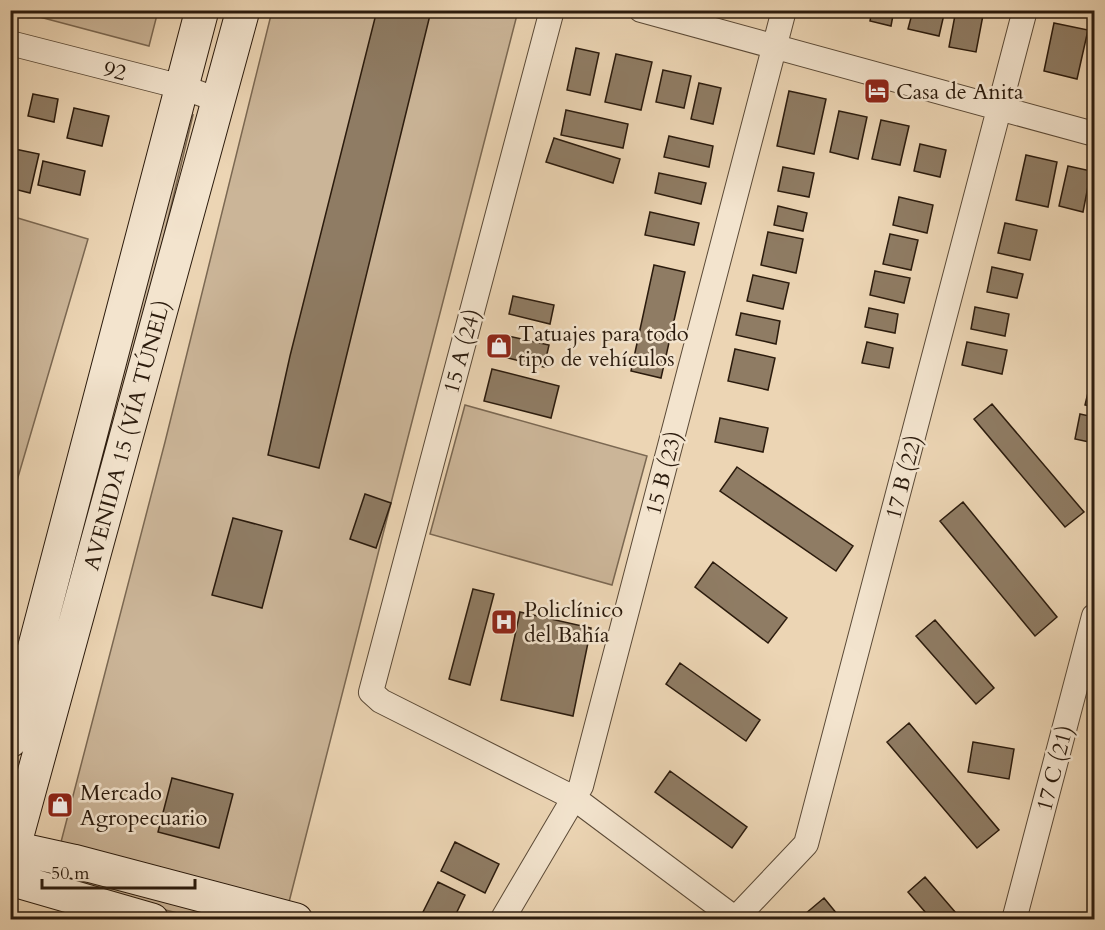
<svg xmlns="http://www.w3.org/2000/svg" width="1105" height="930" viewBox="0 0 1105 930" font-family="Cardo,serif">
  <rect width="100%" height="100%" fill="#ecd5b4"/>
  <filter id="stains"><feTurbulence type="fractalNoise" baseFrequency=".00333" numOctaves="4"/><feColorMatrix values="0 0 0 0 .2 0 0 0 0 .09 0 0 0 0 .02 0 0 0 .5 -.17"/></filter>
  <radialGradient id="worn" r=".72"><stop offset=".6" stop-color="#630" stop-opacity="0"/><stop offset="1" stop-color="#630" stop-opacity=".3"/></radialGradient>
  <path fill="#cbb598" stroke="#7b6852" stroke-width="1.5" d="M17 11 158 10V11L149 46Z
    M272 11H518L391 503 289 902 61 842 165 442Z
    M193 115 161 248 11 809 39 681 189 116Z
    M11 216 88 239 11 501 10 216Z
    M465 405 647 456 612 585 430 534Z
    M77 877 235 919H201L75 887Z"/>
  <path fill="#8f7c64" stroke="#2b1b0d" stroke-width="1.5" d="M377 10H412L430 15 319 468 268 455 290 356Z
    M872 10H894L891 26 870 21Z
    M913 10H945L939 36 908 29Z
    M956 10H984L976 52 949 47Z
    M1054 23 1088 30 1077 79 1044 71Z
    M576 48 599 53 590 95 567 90Z
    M616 54 652 62 641 110 605 102Z
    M663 70 691 76 684 108 656 102Z
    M699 83 721 88 713 124 691 119Z
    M789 91 826 99 814 154 777 146Z
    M33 94 58 99 54 122 28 116Z
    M74 108 109 116 102 146 67 138Z
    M566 110 628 124 623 148 561 135Z
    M839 111 867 117 858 159 830 152Z
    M881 120 909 126 900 165 872 159Z
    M669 136 713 146 709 167 664 157Z
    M554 138 620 159 613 183 546 162Z
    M920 144 946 150 940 177 914 171Z
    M10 148 39 154 30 193 10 188Z
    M1026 155 1057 162 1048 207 1016 200Z
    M43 161 85 171 80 195 38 185Z
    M1068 166 1091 171 1083 212 1059 206Z
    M783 167 814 173 809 197 778 191Z
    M659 173 706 183 701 204 655 193Z
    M899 197 933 205 927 233 893 225Z
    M778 206 807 213 803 231 774 225Z
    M650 212 699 223 694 245 645 235Z
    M1005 223 1037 230 1030 260 998 253Z
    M768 232 803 239 796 273 761 265Z
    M890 234 918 240 911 270 883 264Z
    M654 265 685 272 661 378 631 371Z
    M992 267 1023 274 1017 298 987 292Z
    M875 271 910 278 904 303 870 295Z
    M753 275 789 283 783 309 747 301Z
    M513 296 554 305 550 324 509 314Z
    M975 307 1009 314 1005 336 971 329Z
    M869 308 898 314 895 333 865 327Z
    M741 313 780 321 776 344 736 335Z
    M508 336 549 345 544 367 504 357Z
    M867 342 893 348 889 368 862 363Z
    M967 342 1007 350 1002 374 962 365Z
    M735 349 775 358 768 390 728 381Z
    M1094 368V407L1085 405Z
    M492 369 559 386 551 418 484 401Z
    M992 404 1084 512 1065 527 974 419Z
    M1080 414 1094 417V443L1075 439Z
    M720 418 768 428 763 452 715 442Z
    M737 467 853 546 836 571 720 491Z
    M365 494 391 503 376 548 350 539Z
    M963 502 1057 617 1035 636 940 521Z
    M233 518 282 531 262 608 212 595Z
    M713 562 787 618 768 643 695 587Z
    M473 589 494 594 470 685 449 679Z
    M520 612 591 628 573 716 501 700Z
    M935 620 994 688 976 704 916 636Z
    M680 663 760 720 746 741 666 684Z
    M909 723 999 830 977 848 887 742Z
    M973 742 1014 749 1009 779 968 772Z
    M670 771 747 827 732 848 655 792Z
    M172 778 233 794 219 848 158 832Z
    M455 842 499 864 485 893 441 871Z
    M925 877 962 920H932L908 892Z
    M438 882 465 895 453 920H419Z
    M824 898 842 920H810L805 914Z"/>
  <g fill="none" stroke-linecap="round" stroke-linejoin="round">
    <defs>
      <path id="minor" d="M552 10 371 692 381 701 574 798 737 920
        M641 10 1094 134
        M10 43 182 87 218 100
        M736 918 806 844 1025 10
        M502 920 581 786 784 10
        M1014 920 1094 616"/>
      <path id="secondary" d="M10 741 202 10
        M10 849 14 848 73 861 296 920
        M10 861 243 10
        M10 879 152 920"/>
    </defs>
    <use href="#minor" stroke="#5b4a37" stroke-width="26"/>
    <use href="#secondary" stroke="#2b1b0d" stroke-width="35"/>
    <use href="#minor" stroke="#f3e4ce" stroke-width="24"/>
    <use href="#secondary" stroke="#f3e4ce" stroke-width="33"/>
  </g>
  <defs>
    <symbol id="hotel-square" viewBox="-11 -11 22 22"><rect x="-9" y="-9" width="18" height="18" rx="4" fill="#8f2418" stroke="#f3e4ce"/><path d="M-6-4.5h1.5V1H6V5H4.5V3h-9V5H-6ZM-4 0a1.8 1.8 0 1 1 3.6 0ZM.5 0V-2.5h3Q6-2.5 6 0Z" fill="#fff"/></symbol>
    <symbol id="shop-square" viewBox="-11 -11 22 22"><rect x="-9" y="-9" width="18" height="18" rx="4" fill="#8f2418" stroke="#f3e4ce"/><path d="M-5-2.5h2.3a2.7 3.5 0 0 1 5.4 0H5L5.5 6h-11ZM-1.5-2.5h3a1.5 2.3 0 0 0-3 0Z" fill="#fff"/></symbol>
    <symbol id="hospital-square" viewBox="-11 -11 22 22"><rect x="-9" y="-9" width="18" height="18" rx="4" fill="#8f2418" stroke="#f3e4ce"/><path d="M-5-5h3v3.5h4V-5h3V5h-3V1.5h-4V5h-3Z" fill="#fff"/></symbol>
  </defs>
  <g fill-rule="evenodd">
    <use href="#hotel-square" x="862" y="76" width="30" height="30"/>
    <use href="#shop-square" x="484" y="331" width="30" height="30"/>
    <use href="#hospital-square" x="489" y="607" width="30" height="30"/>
    <use href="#shop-square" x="45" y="790" width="30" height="30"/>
  </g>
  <g text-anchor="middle" stroke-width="5" stroke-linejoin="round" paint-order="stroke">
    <g font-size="22" fill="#2b1b0d" stroke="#f3e4ce">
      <text transform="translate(115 70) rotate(14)" y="8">92</text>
      <text transform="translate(461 351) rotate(-75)" y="8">15 A (24)</text>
      <text transform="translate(126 435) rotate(-75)" y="8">AVENIDA 15 (VÍA TÚNEL)</text>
      <text transform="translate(663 473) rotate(-75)" y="8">15 B (23)</text>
      <text transform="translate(903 477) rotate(-75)" y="8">17 B (22)</text>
      <text transform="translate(1054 768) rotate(-75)" y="8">17 C (21)</text>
    </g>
    <g font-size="22" fill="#2b1b0d" stroke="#f3e4ce" text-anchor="start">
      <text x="896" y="99">Casa de Anita</text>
      <text x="518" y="341">Tatuajes para todo<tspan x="518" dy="25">tipo de vehículos</tspan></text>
      <text x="524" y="617">Policlínico<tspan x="524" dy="25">del Bahía</tspan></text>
      <text x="80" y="800">Mercado<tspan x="80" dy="25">Agropecuario</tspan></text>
    </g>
  </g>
  <rect width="1105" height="930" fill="none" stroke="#ecd5b4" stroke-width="36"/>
  <rect x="12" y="12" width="1081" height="906" fill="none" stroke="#2b1b0d" stroke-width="3"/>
  <rect x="18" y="18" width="1069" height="894" fill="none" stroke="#2b1b0d" stroke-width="1.5"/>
  <path d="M42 879v9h153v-9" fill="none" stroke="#2b1b0d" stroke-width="3"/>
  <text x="51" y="879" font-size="18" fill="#2b1b0d" stroke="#f3e4ce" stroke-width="4.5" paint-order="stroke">50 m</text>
  <rect width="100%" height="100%" filter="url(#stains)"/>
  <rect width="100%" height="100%" fill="url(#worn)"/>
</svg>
